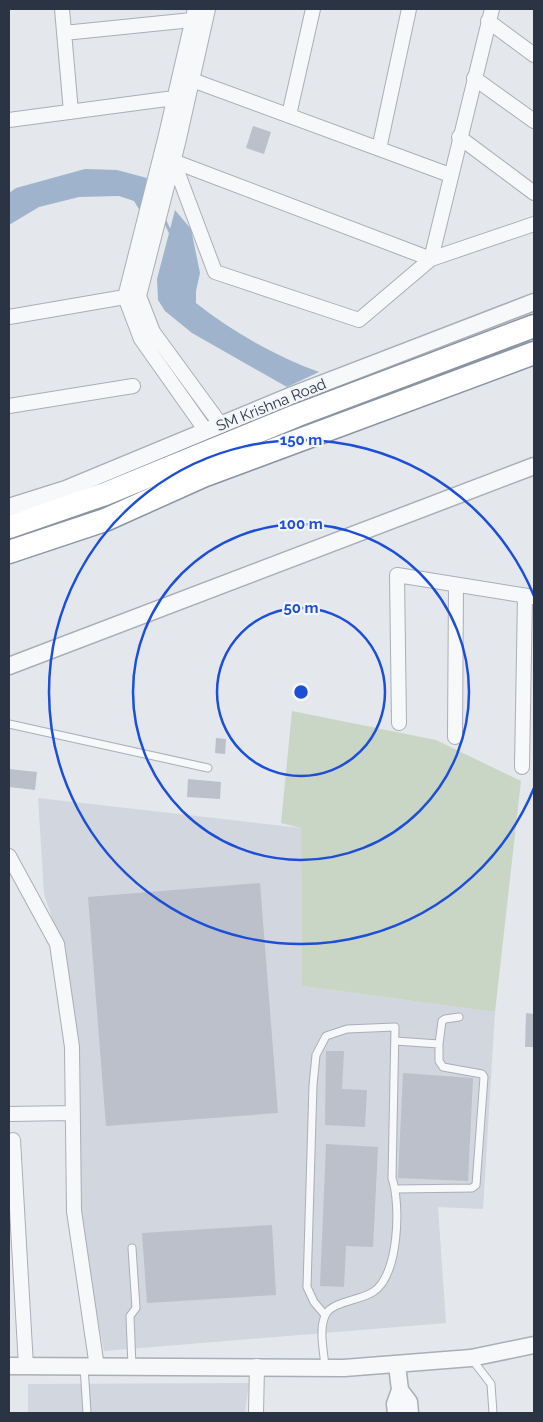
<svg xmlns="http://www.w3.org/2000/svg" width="543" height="1422" viewBox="0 0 543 1422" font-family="Raleway,sans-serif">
  <rect width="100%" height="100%" fill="#e4e7ec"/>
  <path fill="#d2d6de" d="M38 798 301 828 302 986 495 1012 483 1209 438 1207 446 1323 104 1351 79 1223 78 1089 68 966 44 894Z
    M249 1383 245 1413H28V1384Z"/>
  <path fill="#c9d6c5" d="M292 711 436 740 521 781 495 1012 302 986 301 828 281 823Z"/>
  <path fill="#9fb4cc" d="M85 169 117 170 147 178 140 211 134 201 119 196 79 197 39 207 9 225V193L16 188Z
    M175 210 191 229 200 273 196 291V303C232 332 276 356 319 372L287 387 192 333 165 311 158 300 157 279Z"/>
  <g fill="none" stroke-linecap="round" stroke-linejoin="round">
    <path stroke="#9fb4cc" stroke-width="3" d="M164 219 171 234
      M503 354 516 344
      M468 362 482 361"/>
  </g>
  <path fill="#bbc0ca" d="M253 126 271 132 264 154 246 148Z
    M216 738 226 739 225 754 215 753Z
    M9 769 37 772 35 790 9 787Z
    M188 779 221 782 220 799 187 797Z
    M260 883 278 1113 106 1126 88 897Z
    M526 1013 534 1014V1047H525Z
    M326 1051H344L342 1089 367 1090 365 1127 325 1125Z
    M403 1073 473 1078 468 1181 398 1178Z
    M326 1144 378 1147 373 1247 346 1246 344 1287 320 1286Z
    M272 1225 276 1295 147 1303 142 1233Z"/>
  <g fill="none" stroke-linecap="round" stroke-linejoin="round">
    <defs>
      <path id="service" d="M9 724 208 768
        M395 1041 439 1044 442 1021 445 1019 459 1017
        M396 1189 472 1188 476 1185 484 1077 482 1074 443 1067 439 1061V1044
        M132 1248 136 1308 130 1316 132 1367
        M471 1358 491 1384 493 1413
        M84 1366 87 1413
        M325 1367C324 1352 318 1328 326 1314 332 1302 361 1300 373 1292 399 1276 401 1204 392 1178L395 1027 347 1029 326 1036 316 1055 313 1085 307 1287 314 1302 325 1315"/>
      <path id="minor" d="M62 9 71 112
        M195 9 165 139 125 297 141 339 206 431
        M208 9 178 143 139 296 153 332 221 425
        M488 21 534 55
        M64 33 192 20
        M474 78 534 121
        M192 80 450 175
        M289 115 313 9
        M9 120 174 98
        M459 137 534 193
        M165 139 215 272 359 320 431 259 534 224
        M379 149 409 9
        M173 161 431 259
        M431 259 492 9
        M9 317 125 297
        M9 406 133 386
        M399 723 397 575 534 597
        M455 737 456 585
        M522 767 525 596
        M9 856 57 944 72 1047 74 1211 97 1367
        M9 1114 73 1113
        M13 1140 26 1366
        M256 1413 257 1366"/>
      <path id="tertiary" d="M9 507 66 489 295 394 534 302
        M9 666 534 466
        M9 1366 344 1368 471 1358 534 1345
        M400 1390 409 1402 410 1413
        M396 1413 395 1404 400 1390 397 1365"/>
      <path id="trunk" d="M9 527 105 494 298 415 534 326
        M9 552 105 520 203 476 534 353"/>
    </defs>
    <use href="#service" stroke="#a9aeb7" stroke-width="9"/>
    <use href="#minor" stroke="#a9aeb7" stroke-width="16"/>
    <use href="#tertiary" stroke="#a9aeb7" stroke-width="19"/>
    <use href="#trunk" stroke="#8b94a3" stroke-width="25"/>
    <use href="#service" stroke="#f7f8fa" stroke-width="7"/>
    <use href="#minor" stroke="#f7f8fa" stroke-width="14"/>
    <use href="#tertiary" stroke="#f7f8fa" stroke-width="16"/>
    <use href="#trunk" stroke="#fff" stroke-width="22"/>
  </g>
  <g fill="none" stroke="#1d4ed8" stroke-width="2.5">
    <circle cx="301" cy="692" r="84"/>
    <circle cx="301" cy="692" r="168"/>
    <path d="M534 788A252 252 0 1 1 534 596"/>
  </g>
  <g text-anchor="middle" stroke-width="4.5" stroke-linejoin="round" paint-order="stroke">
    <g font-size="15" fill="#2b3445" stroke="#f4f6f9">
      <text transform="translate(271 405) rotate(-22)" y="5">SM Krishna Road</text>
    </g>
  </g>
  <circle cx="301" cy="692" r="8" fill="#1d4ed8" stroke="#f4f6f9" stroke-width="2.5"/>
  <g font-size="15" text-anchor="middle" font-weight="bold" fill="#1d4ed8" stroke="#f4f6f9" stroke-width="4.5" stroke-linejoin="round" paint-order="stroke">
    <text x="301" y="445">150 m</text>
    <text x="301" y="529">100 m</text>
    <text x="301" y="613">50 m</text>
  </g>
  <rect width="543" height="1422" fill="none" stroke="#2b3445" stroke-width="20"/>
</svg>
